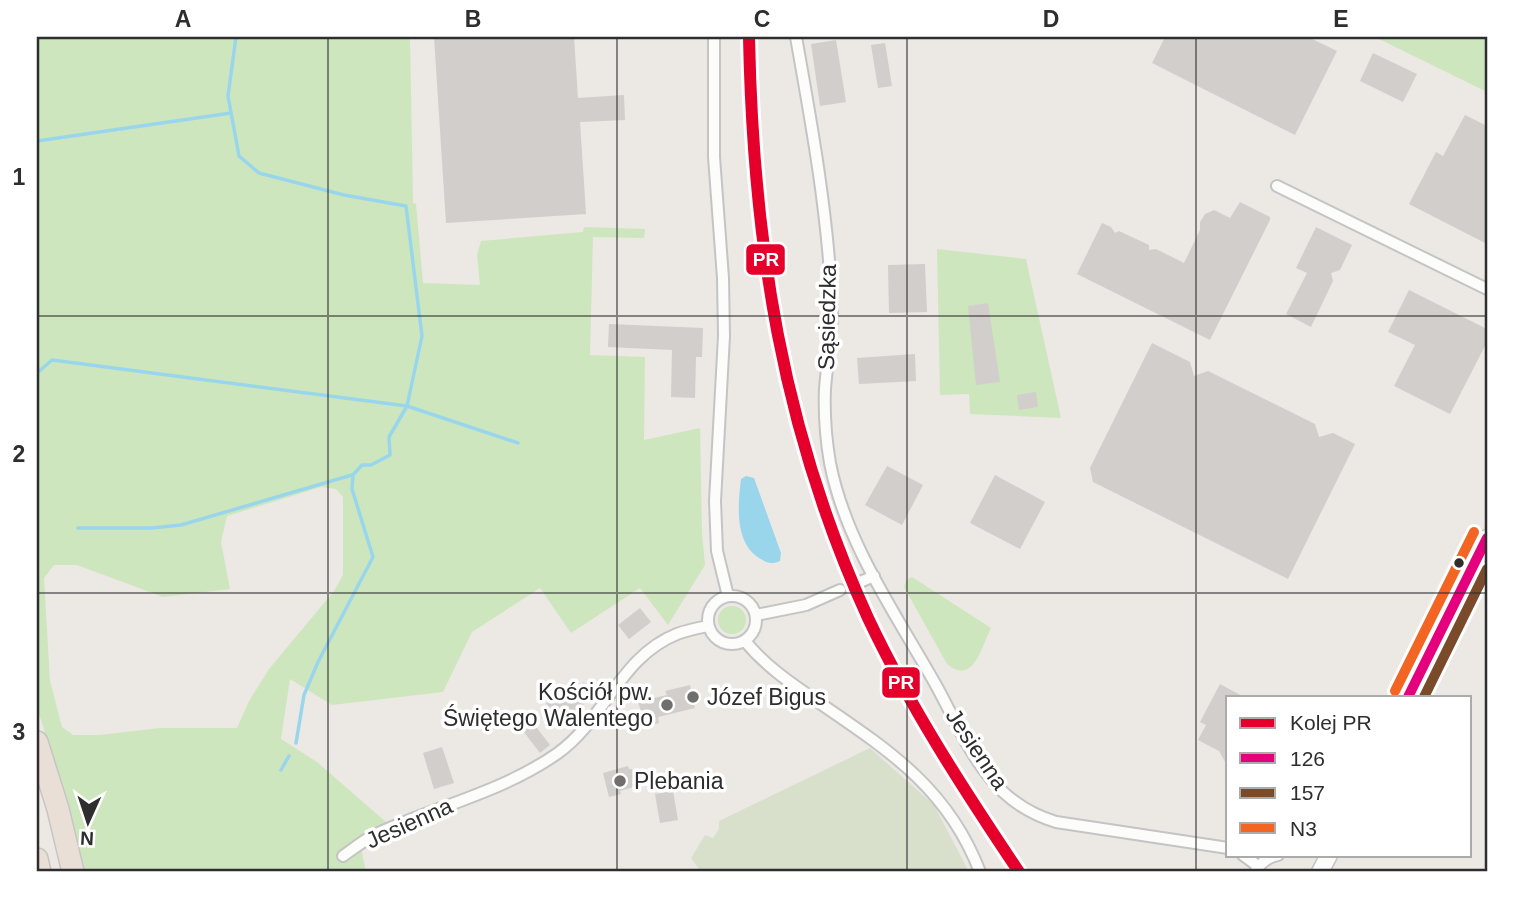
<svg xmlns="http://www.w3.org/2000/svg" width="1524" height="909" viewBox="0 0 1524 909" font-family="Arial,sans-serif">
  <rect width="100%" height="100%" fill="#ece8e4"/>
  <path fill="#cee6be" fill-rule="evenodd" d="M37 37H410L413 203 416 204 423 283 480 285 477 255 481 241 583 232 584 227 645 229 644 238 593 237 590 355 645 357 644 440 700 428 702 534 705 565 668 625 640 588 571 633 540 588 472 632 443 692 332 705 290 679 281 739 317 762 386 822 381 829 359 839 366 872H85L69 811 37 707ZM321 487 336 489 343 497V575L334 591 269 669 249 701 237 728H160L99 735H73L62 727 50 681 44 578 54 565H77L163 597 230 589 221 542 227 516Z
    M1375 37H1487V92Z
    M937 249 1026 259 1061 418 970 414 969 394 940 395Z
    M912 577 991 628C981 648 973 686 947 664L904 587 906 580Z
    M718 620a14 14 0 1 1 28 0a14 14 0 1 1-28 0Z"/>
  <path fill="#d8e0cc" d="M870 748 934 805 969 872H701L691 858 705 835 713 838 719 829V821Z"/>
  <path fill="#99d6ec" d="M746 476 754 478 781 553 780 561C771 565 767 563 759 558 734 542 738 504 741 479Z"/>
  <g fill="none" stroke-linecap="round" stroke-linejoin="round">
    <path stroke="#99d6ec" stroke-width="3.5" d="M236 37 228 96 239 156 259 173 344 195 406 206 422 336 407 406 389 437 390 455 371 465H362L353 475 352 489 373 557 318 662 304 695 296 743
      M37 141 231 113
      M37 373 52 360 407 406 518 443
      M78 528H152L181 525 352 475
      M281 770 289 756"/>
  </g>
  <path fill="#d1cecb" d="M434 37H574L578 98 624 95 625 120 580 122 586 214 446 223Z
    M1165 37H1308L1337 51 1295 135 1152 63Z
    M836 40 846 102 820 106 811 44Z
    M885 43 892 86 878 88 871 45Z
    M1373 53 1417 74 1403 102 1360 81Z
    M1465 115 1487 126V244L1409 204 1436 152 1443 156Z
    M1240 202 1270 217V220L1210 340 1077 274 1102 223 1111 227 1115 233 1119 231 1149 245V250L1156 249 1184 263 1200 230V222L1205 214 1214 210 1230 218Z
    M1316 227 1352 245 1340 270 1331 273 1333 281 1311 327 1286 314 1307 273 1296 268Z
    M925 264 927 312 889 313 888 265Z
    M1409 290 1487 329V342L1450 414 1394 386 1415 345 1388 332Z
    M988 303 1000 382 976 385 968 306Z
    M609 324 703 328 702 357H696L695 398 671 397 672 350 608 347Z
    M1152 343 1190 362 1194 376 1208 371 1315 424 1319 437 1333 433 1355 444 1288 579 1093 482 1090 468Z
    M915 354 916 381 859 384 857 358Z
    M1036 392 1038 407 1019 410 1017 395Z
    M887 466 923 485 902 525 865 505Z
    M995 475 1045 502 1020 549 970 523Z
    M640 608 651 622 629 639 618 625Z
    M584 682 594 696 561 723 546 703 564 690 568 694Z
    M1220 684 1244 697H1228V767L1219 751 1198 740 1206 725 1200 722Z
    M690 685 695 708 658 717 659 723 646 727 638 702 667 695 665 691Z
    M527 715 550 745 540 753 517 723Z
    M442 747 454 783 434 789 423 753Z
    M628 766 629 769H632L636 781 632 782 634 787 620 791 621 794 609 797 603 773Z
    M673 791 678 820 660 823 655 794Z"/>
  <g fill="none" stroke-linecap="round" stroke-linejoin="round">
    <path stroke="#c6c3c0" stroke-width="10" stroke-dasharray="10 5" stroke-linecap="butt" d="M840 590 860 582"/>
    <defs>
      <path id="street" d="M714 37V157L723 278 724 336 715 501 717 551 728 596
        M796 37C812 126 828 215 832 305 833 333 827 361 825 389 824 413 826 440 830 463 846 545 898 617 937 687 956 722 973 763 1002 791 1018 806 1036 816 1056 822L1228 848
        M1277 186 1487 289
        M860 582 874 576
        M708 620a24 24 0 1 1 48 0a24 24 0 1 1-48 0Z
        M756 615 806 605 840 590
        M745 641C767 668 795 686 824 706 893 753 949 791 980 872
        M1243 855 1258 866
        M343 856C353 849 363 841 374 835 434 807 503 792 558 753 605 719 621 656 677 634 687 630 698 628 708 626
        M1255 872C1260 863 1268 857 1278 855"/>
      <path id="secondary" d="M1408 697 1487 538
        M1320 872 1329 855"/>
      <path id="highway" d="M37 742 58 809 73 872
        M37 859 40 872"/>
    </defs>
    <use href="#street" stroke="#c5c4c5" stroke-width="14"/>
    <use href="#secondary" stroke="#c5c4c5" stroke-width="19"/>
    <use href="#highway" stroke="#c6c5c4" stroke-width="24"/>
    <use href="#street" stroke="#fcfcfb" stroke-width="10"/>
    <use href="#secondary" stroke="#fcfcfb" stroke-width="16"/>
    <use href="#highway" stroke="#eadfd6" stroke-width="21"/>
    <defs>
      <path id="bus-1" d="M1408 697 1487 538"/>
      <path id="bus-2" d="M1424 697 1487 569"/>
      <path id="bus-3" d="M1395 691 1474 532"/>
    </defs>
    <use href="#bus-1" stroke="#fff" stroke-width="16"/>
    <use href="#bus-2" stroke="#fff" stroke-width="16"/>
    <use href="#bus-3" stroke="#fff" stroke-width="16"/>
    <use href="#bus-1" stroke="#e5007d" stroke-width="10"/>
    <use href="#bus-2" stroke="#7a4b2a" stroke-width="10"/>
    <use href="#bus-3" stroke="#f26522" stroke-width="10"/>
    <defs>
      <path id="rail-1" d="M749 37C753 242 782 430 868 618 910 707 964 790 1019 872"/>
    </defs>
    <use href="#rail-1" stroke="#fff" stroke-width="18"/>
    <use href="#rail-1" stroke="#e4002b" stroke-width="12"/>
  </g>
  <path fill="none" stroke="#2e2e2e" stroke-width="2" stroke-opacity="0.55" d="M328 37V872M617 37V872M907 37V872M1196 37V872M37 316H1487M37 593H1487"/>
  <circle fill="#2e2e2e" stroke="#fff" stroke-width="2.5" cx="1459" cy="563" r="6"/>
  <g fill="#706f6e" stroke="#fff" stroke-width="2.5">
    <circle cx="693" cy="697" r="7"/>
    <circle cx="667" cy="705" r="7"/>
    <circle cx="620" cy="781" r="7"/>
  </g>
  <g text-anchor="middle" stroke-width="7" stroke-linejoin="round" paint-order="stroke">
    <g font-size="23" fill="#2e2e2e" stroke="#fff">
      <text transform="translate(827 317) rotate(-89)" y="8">Sąsiedzka</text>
      <text transform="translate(977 749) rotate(56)" y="8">Jesienna</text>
      <text transform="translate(409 823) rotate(-24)" y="8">Jesienna</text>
    </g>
    <g font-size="23" fill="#2e2e2e" stroke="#fff" text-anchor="start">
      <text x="653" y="700" text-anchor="end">Kościół pw.<tspan x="653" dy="26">Świętego Walentego</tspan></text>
      <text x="707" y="705">Józef Bigus</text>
      <text x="634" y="789">Plebania</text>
    </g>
  </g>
  <g stroke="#fff" stroke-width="2.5">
    <rect x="745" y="243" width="41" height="33" rx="7" fill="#e4002b"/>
    <rect x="881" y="666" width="40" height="33" rx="7" fill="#e4002b"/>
  </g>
  <g font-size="19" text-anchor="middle" font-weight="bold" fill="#fff">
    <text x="766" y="266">PR</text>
    <text x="901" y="689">PR</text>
  </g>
  <rect width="1524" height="909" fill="none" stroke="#ffffff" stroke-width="77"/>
  <rect x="1226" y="696" width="245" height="161" fill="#ffffff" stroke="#ababab" stroke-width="2"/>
  <rect x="1240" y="718" width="35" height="10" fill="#e4002b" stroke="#ababab" stroke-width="2"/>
  <text x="1290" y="730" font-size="21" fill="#2e2e2e">Kolej PR</text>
  <rect x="1240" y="753" width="35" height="10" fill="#e5007d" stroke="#ababab" stroke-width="2"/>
  <text x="1290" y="766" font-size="21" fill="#2e2e2e">126</text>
  <rect x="1240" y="788" width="35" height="10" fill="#7a4b2a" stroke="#ababab" stroke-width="2"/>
  <text x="1290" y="800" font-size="21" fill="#2e2e2e">157</text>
  <rect x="1240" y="823" width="35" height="10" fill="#f26522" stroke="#ababab" stroke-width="2"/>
  <text x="1290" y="836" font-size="21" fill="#2e2e2e">N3</text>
  <g transform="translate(88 822) rotate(183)" stroke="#ffffff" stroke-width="5" paint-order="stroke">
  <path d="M0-5L12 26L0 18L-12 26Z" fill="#2e2e2e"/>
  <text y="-10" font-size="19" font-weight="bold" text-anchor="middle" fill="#2e2e2e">N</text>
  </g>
  <rect x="38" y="38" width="1448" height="832" fill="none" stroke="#2e2e2e" stroke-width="2.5"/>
  <g font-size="23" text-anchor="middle" font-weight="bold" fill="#2e2e2e">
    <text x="183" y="27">A</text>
    <text x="473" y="27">B</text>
    <text x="762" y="27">C</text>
    <text x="1051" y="27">D</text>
    <text x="1341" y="27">E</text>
    <text x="19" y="185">1</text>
    <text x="19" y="462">2</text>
    <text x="19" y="740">3</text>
  </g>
</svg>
